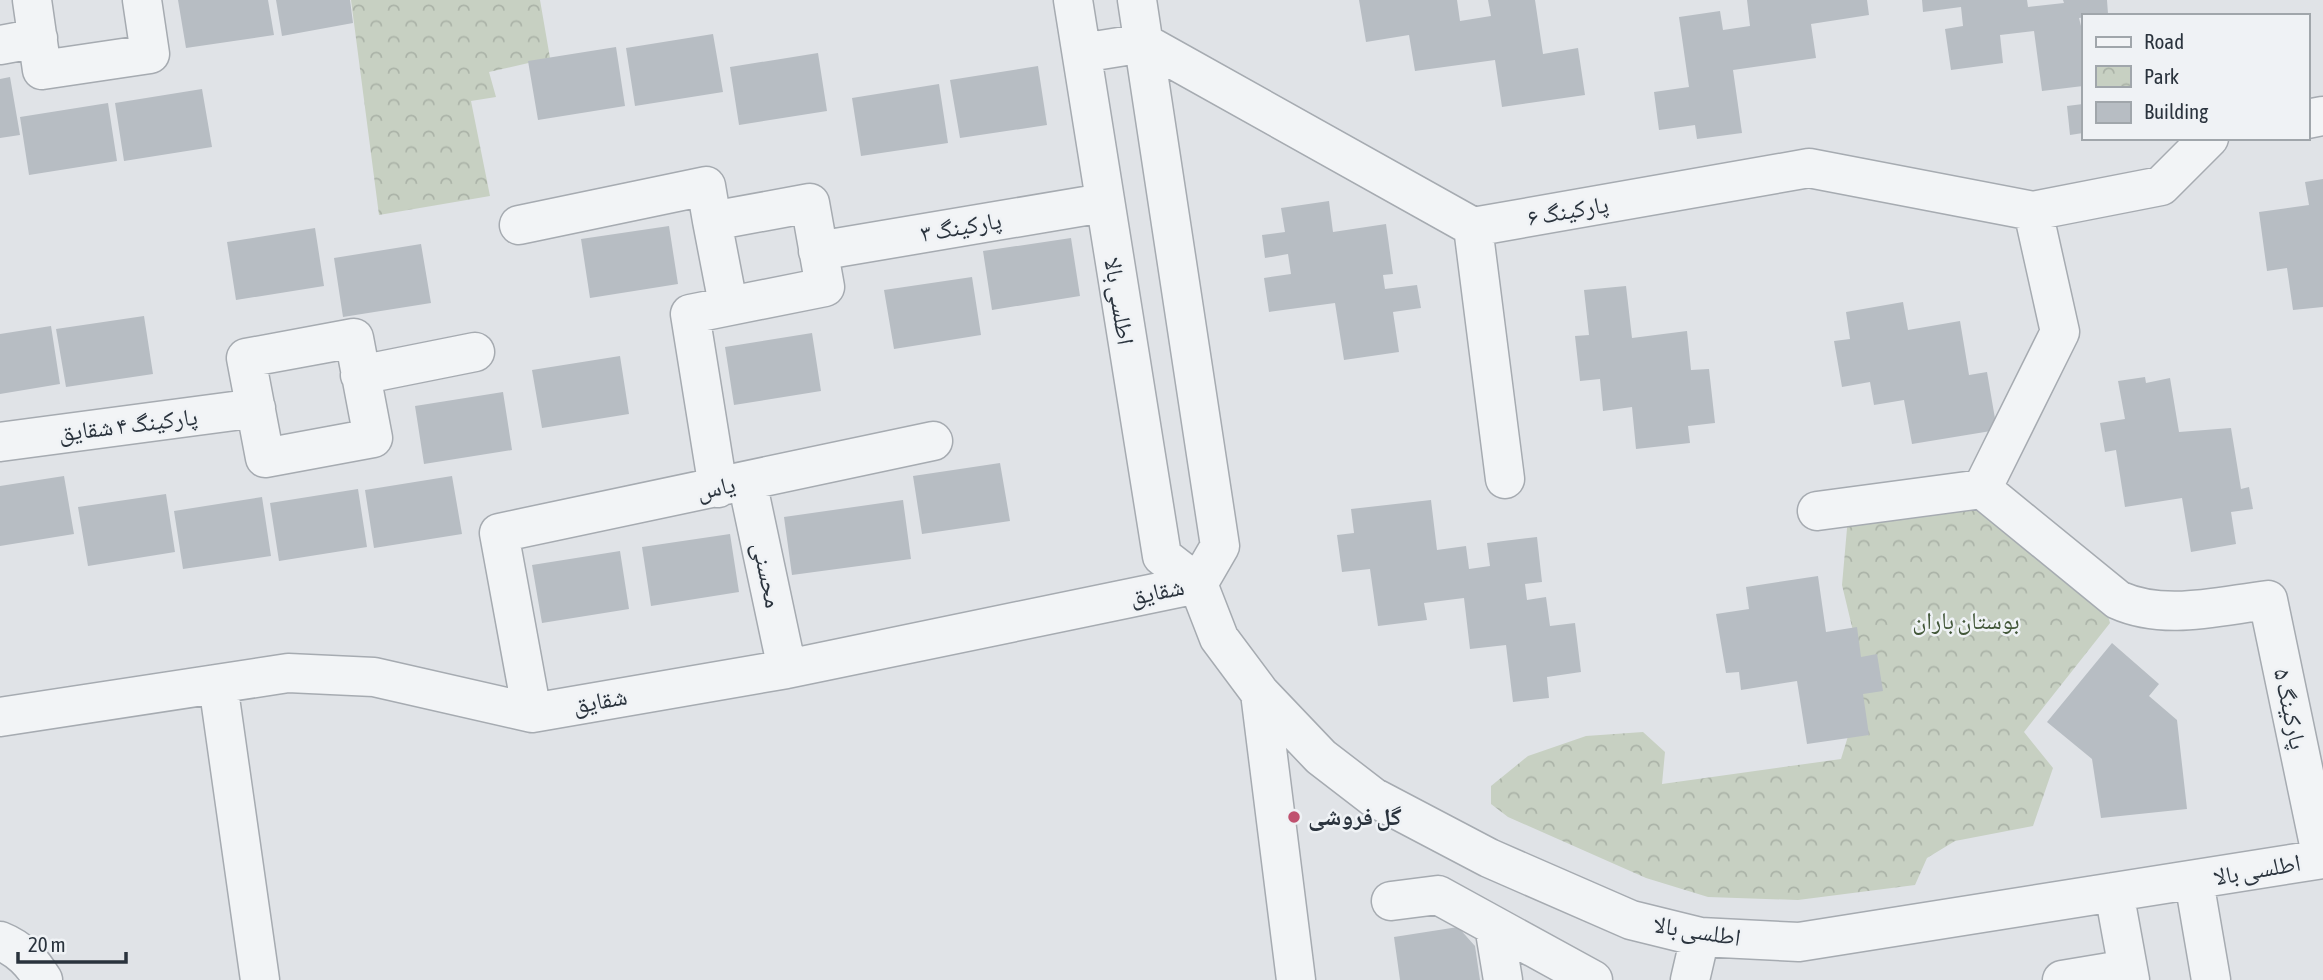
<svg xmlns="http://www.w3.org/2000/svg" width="2323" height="980" viewBox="0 0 2323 980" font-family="'Asap Condensed','Noto Naskh Arabic',sans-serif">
  <defs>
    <pattern id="park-crowns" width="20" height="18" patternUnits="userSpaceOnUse" patternTransform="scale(1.75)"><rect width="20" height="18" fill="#c7d0c2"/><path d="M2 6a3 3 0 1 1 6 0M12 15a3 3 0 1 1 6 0" fill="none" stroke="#abb3a8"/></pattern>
  </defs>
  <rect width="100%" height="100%" fill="#e0e3e7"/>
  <path fill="url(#park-crowns)" d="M351 0H540L550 58 489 72 496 97 471 101 490 196 379 215Z
    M1925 499 2003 515 2099 583 2110 623 2024 732 2053 768 2033 826 1955 841 1927 858 1915 885 1798 900 1708 897 1646 878 1508 817 1491 804V786L1528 756 1586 736 1643 732 1665 752 1662 784 1841 759 1865 681 1842 585 1849 506Z"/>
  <path fill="#b7bdc3" d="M178 0H268L274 35 186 48Z
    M276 0H350L353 23 282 36Z
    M1359 0H1457L1460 21 1491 16 1488 0H1535L1543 54 1578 48 1585 95 1502 107 1495 60 1415 71 1409 35 1366 42Z
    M1747 0H1867L1869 15 1811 24 1816 58 1733 70 1742 133 1697 139 1695 125 1659 130 1654 92 1689 87 1679 17 1720 11 1723 30 1750 26Z
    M1922 0H2027L2028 7 2064 3 2063 0H2107L2108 14 2079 18 2083 34V86L2042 91 2034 31 2000 35 2003 63 1951 70 1945 29 1963 26 1961 7 1923 12Z
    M713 34 723 92 635 106 626 48Z
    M616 47 625 106 538 120 528 61Z
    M818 53 827 111 739 125 730 67Z
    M1038 66 1047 125 960 138 950 80Z
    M10 77 20 135 0 138V79Z
    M939 84 948 143 861 156 852 98Z
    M202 89 212 147 124 161 115 103Z
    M108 103 117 161 29 175 20 117Z
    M2083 104V133L2070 135 2067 106Z
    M2323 179V307L2293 310 2287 268 2267 271 2259 212 2309 205 2305 182Z
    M1329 201 1333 232 1386 224 1393 274 1383 275 1385 289 1417 285 1421 308 1393 312 1399 352 1344 360 1335 303 1269 312 1264 278 1291 274 1288 254 1265 258 1262 235 1285 232 1281 208Z
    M669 226 678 284 590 298 581 239Z
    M315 228 324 286 236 300 227 242Z
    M1071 238 1080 296 992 310 983 251Z
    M421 244 431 303 343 317 334 258Z
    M972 277 981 335 894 349 884 290Z
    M1626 286 1632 338 1687 331 1691 370 1709 369 1715 423 1688 426 1690 443 1636 449 1632 407 1603 411 1600 379 1580 381 1575 336 1589 335 1584 290Z
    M1903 302 1908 330 1960 321 1969 375 1987 372 1997 430 1912 444 1904 400 1874 405 1870 382 1842 387 1834 341 1850 339 1846 312Z
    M144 316 153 374 66 387 56 329Z
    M51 326 60 384 0 394V334Z
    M812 333 821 391 734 405 725 347Z
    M620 356 629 414 542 428 532 370Z
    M2145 377 2146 383 2170 378 2179 432 2231 428 2241 489 2249 487 2253 509 2231 512 2236 544 2191 552 2182 498 2125 507 2116 450 2105 452 2100 423 2125 419 2118 381Z
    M503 392 512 450 424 464 415 406Z
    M1000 463 1010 521 922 534 913 476Z
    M64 476 74 534 0 546V486Z
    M452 476 462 534 374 548 365 490Z
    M358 489 367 547 279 561 270 503Z
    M166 494 175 552 88 566 78 507Z
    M262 497 271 556 183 569 174 511Z
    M903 500 911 559 792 575 784 517Z
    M1431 500 1437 550 1466 546 1469 569 1490 566 1487 543 1537 537 1542 582 1525 584 1527 600 1546 597 1550 626 1575 623 1581 672 1547 677 1549 698 1513 702 1506 645 1470 649 1464 598 1424 603 1427 620 1378 626 1370 569 1342 572 1337 535 1354 533 1351 509Z
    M730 534 739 592 651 606 642 547Z
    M620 551 629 609 542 623 532 565Z
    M1818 576 1826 632 1857 627 1861 657 1877 654 1883 691 1863 694 1869 735 1807 744 1797 681 1741 690 1739 672 1726 673 1716 614 1749 609 1746 587Z
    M2112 643 2159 684 2149 696 2177 720 2187 809 2101 818 2092 759 2047 722Z
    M1458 927 1475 946 1480 980H1400L1394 937Z"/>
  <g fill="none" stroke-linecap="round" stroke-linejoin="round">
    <defs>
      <path id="minor" d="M32 0 42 70 150 54 142 0
        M1073 0 1162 556 1198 584 1219 638 1260 693 1321 757 1373 797 1489 858 1631 920 1700 937 1799 942 2323 859
        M1137 0 1220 546 1198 584
        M0 45 38 38
        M1082 53 1144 43 1473 227 1809 168 2033 211 2161 186 2209 138
        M2307 119 2323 116
        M519 225 706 186 712 221
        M1473 227 1505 479
        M818 251 1103 203
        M354 338 373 438 265 458 246 358Z
        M360 375 475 352
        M0 442 256 408
        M747 481 787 669
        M718 488 690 314 825 287 810 203 712 221 728 304
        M1982 489 2060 332 2033 211
        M1817 511 1982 489 2118 600C2165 621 2218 606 2268 600L2322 859
        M218 684 260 980
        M1260 693 1296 980
        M532 713 499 533 933 441
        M0 717 288 673 374 677 532 713 787 669 1198 584
        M2194 881 2211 980
        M2114 892 2130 980
        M1391 901 1438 895 1593 980
        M1494 926 1503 980
        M0 941C20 949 32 962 43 980
        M1690 980 1700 937
        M2062 980 2128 969"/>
    </defs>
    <use href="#minor" stroke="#a6abb1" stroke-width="41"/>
    <use href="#minor" stroke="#f2f4f6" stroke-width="38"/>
  </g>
  <circle fill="#c0516f" stroke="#eff2f5" stroke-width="2.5" cx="1294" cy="817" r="7"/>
  <g text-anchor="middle" stroke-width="5" stroke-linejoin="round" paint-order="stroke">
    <g font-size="24" fill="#2a333d" stroke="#eff2f5">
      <text transform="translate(1568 211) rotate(-10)" y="8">پارکینگ ۶</text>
      <text transform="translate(961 227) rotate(-10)" y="8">پارکینگ ۳</text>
      <text transform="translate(1119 301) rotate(81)" y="8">اطلسی بالا</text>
      <text transform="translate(128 425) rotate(-7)" y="8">پارکینگ ۴ شقایق</text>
      <text transform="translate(716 488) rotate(-12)" y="8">یاس</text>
      <text transform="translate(767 575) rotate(78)" y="8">محسنی</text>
      <text transform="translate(1157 592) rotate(-12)" y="8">شقایق</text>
      <text transform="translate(600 701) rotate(-10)" y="8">شقایق</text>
      <text transform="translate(2290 709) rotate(78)" y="8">پارکینگ ۵</text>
      <text transform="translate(2257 870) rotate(-10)" y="8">اطلسی بالا</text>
      <text transform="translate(1697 931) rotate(9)" y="8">اطلسی بالا</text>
    </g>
    <g font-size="24" fill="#425739" stroke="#eff2f5">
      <text x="1966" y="629">بوستان باران</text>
    </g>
    <g font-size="24" font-weight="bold" fill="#2a333d" stroke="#eff2f5" text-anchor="start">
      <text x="1308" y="825">گل فروشی</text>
    </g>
  </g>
  <rect x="2082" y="14" width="228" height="126" fill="#eff2f5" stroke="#a0a6ab" stroke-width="2"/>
  <rect x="2096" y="37" width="35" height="10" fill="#f2f4f6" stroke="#a0a6ab" stroke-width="2"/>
  <text x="2144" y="49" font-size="21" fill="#2a333d">Road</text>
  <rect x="2096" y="66" width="35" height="21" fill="url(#park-crowns)" stroke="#a0a6ab" stroke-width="2"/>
  <text x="2144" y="84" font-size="21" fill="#2a333d">Park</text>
  <rect x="2096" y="102" width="35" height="21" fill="#b7bdc3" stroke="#a0a6ab" stroke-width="2"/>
  <text x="2144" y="119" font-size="21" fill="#2a333d">Building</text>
  <path d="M18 952v10h108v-10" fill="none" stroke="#2a333d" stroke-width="3.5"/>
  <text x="28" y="952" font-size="21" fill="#2a333d" stroke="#eff2f5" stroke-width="5" paint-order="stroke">20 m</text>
</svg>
